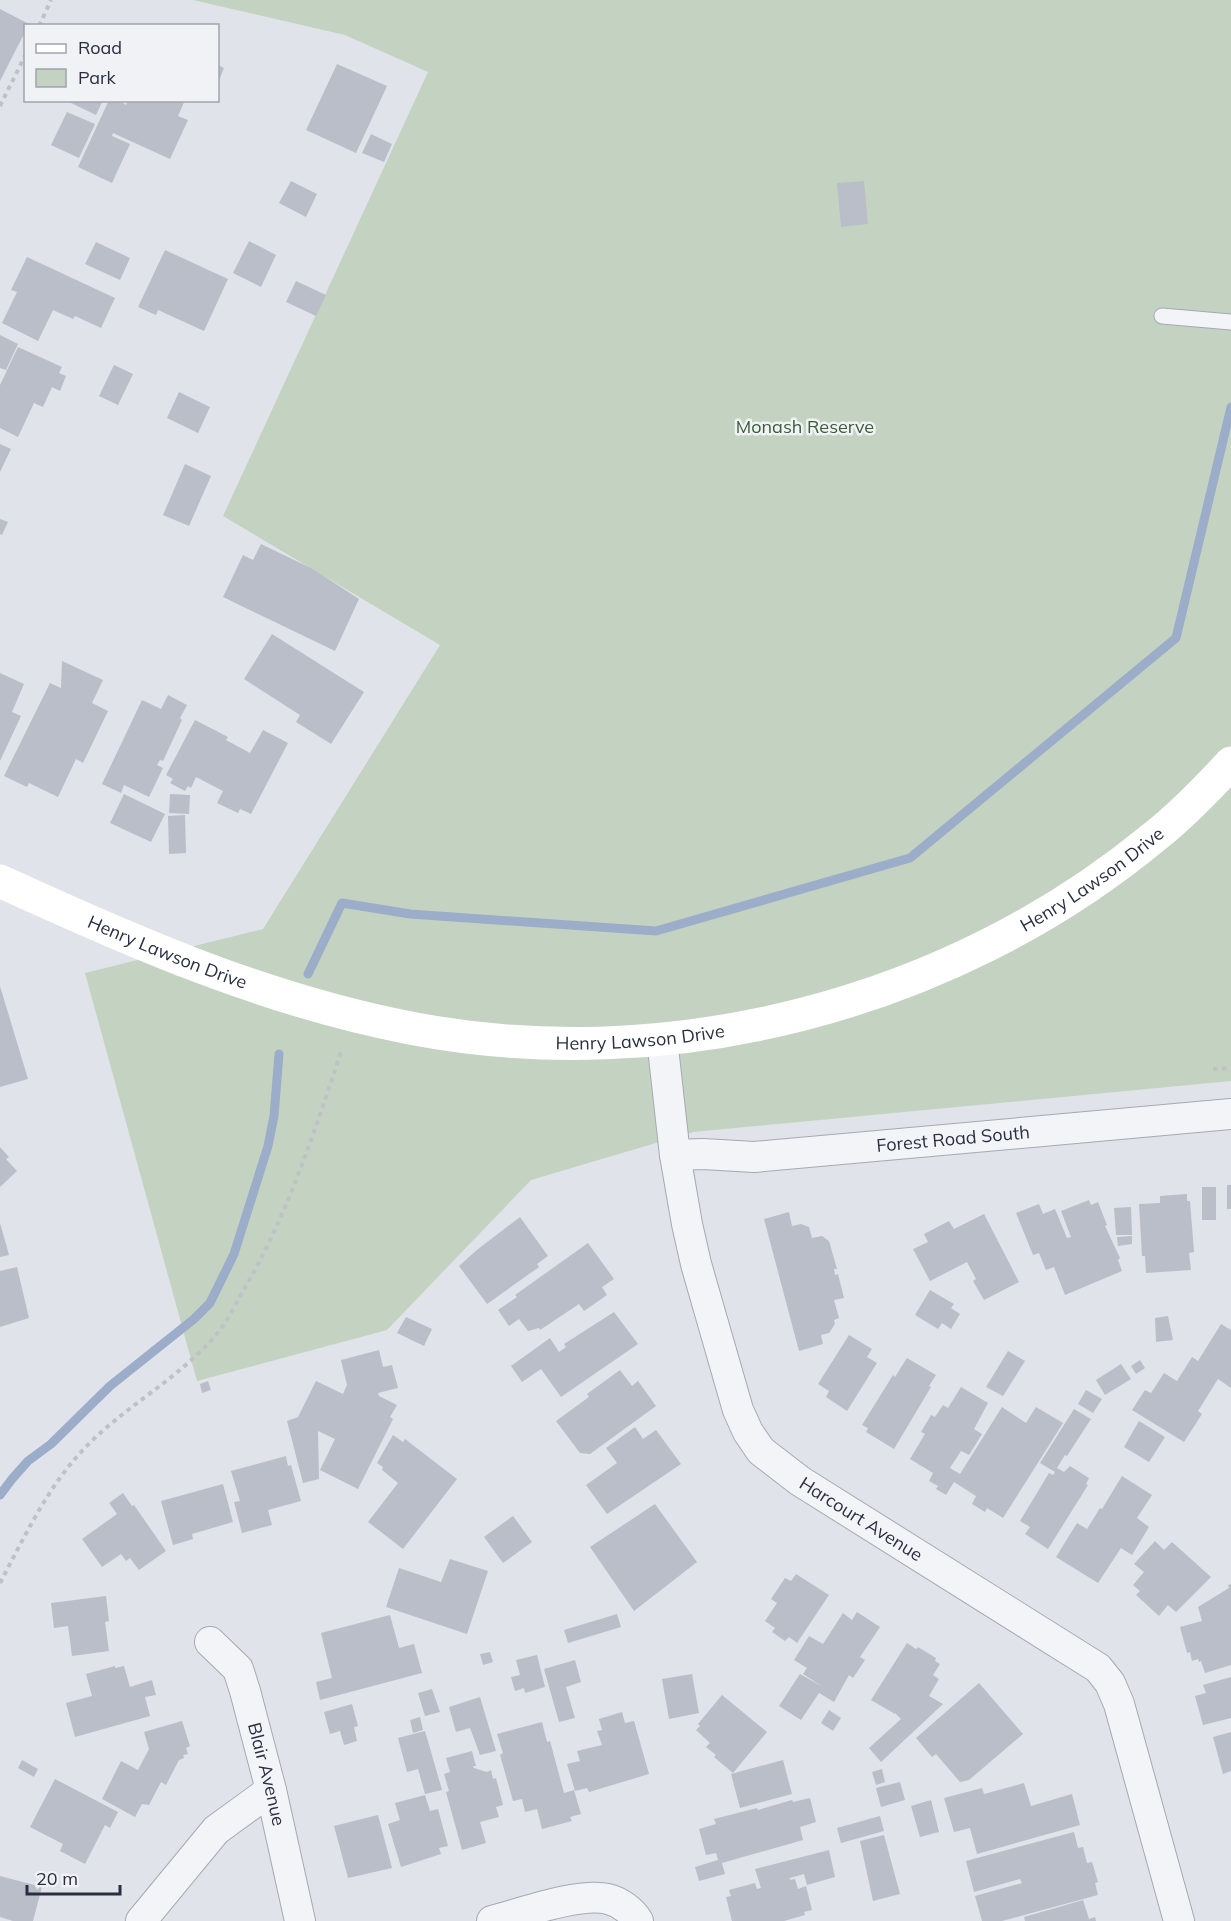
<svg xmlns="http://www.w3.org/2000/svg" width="1231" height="1921" viewBox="0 0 1231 1921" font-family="Mulish,sans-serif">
  <rect width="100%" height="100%" fill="#e0e3e9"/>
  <path fill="#c4d3c1" d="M193 0H1231V1081L693 1132 531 1180 387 1330 197 1381 85 973 263 929 440 645 223 516 428 72 345 35Z"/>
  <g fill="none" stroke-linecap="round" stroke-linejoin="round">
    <path stroke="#9badc9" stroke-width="9" d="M308 974 342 903 410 914 656 931 910 858 1176 638 1231 407
      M0 1495 12 1479 28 1461 51 1444 110 1386 194 1319 210 1303 234 1254 268 1146 274 1116 279 1054"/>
  </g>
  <path fill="#babec9" d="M0 9 29 24 26 26V30L0 81Z
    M337 64 387 86 356 153 306 130Z
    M218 65 224 68 218 83Z
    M65 100H103L96 115Z
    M109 100H118L126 105 128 100H185L178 116 188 120 170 159 113 133 112 136 130 144 112 183 78 167Z
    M67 112 95 124 79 158 51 145Z
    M371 134 392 144 384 162 362 153Z
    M291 181 317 194 306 217 279 203Z
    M864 181 868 224 841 227 837 183Z
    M249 241 276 255 261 287 233 273Z
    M96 242 130 258 120 280 85 264Z
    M165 250 228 279 204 331 158 310 156 315 138 307Z
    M27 257 115 298 101 328 75 316 73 319 53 310 38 341 2 323 17 292 11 290Z
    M296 281 326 295 316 316 286 302Z
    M0 335 18 344 6 370 0 368Z
    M18 347 62 367 59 373 66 376 60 391 52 387 43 407 34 403 18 437 0 428V385Z
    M114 365 133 374 118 405 99 396Z
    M179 392 210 407 198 433 167 418Z
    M0 444 11 449 0 472Z
    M185 464 211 476 189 526 163 515Z
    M0 519 8 522 2 535 0 534Z
    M261 544 313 569 359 599 335 651 223 597 243 555 253 560Z
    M272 634 364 692 331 744 296 722 300 715 244 679Z
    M62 661 103 680 92 703 108 711 83 763 76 759 58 797 29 783 27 787 4 776 50 683 61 688Z
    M0 673 24 684 12 712 21 716 0 761Z
    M168 695 187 705 180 718 182 720 163 761 160 760 157 765 163 768 149 797 124 785 121 793 102 784 142 700 161 709Z
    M195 720 228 737 226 740 250 753 263 730 288 743 251 814 240 809 238 813 217 803 223 791 196 777 191 788 188 786 185 791 170 783 173 779 166 775Z
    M124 794 165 814 151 842 110 823Z
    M170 794 190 795 189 814 169 813Z
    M185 815 186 853 169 854 168 816Z
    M0 986 28 1079 0 1087Z
    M0 1147 9 1157 6 1159 17 1171 0 1187Z
    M1227 1185H1231V1209H1227Z
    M1202 1187H1216V1220H1202Z
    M1187 1194V1201H1190L1194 1252 1189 1253 1191 1270 1146 1273 1145 1256H1142L1139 1204 1160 1203V1196Z
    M1089 1200 1091 1205 1098 1202 1107 1225 1105 1226 1120 1258 1118 1260 1122 1271 1065 1295 1054 1267 1046 1270 1039 1253 1033 1255 1016 1213 1039 1204 1043 1214 1055 1209 1067 1238 1071 1237 1061 1211Z
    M1131 1207 1132 1235H1116L1114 1208Z
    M789 1212 792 1226 801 1224 809 1227 812 1238 822 1236 829 1241 837 1269H834L835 1275 838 1274 844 1298 834 1300 839 1318 834 1320 835 1324 829 1333 821 1335 823 1344 799 1351 764 1219Z
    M984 1214 1019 1282 984 1300 973 1281 976 1279 967 1262 930 1281 913 1249 928 1242 924 1234 949 1221 954 1229Z
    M520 1217 548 1256 537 1264 539 1267 487 1304 459 1266 478 1249Z
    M0 1223 9 1255 0 1257Z
    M1132 1236V1244L1118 1246 1117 1237Z
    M588 1243 614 1279 602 1287 607 1295 584 1311 579 1304 540 1330 539 1328 528 1331 519 1319 509 1326 498 1310 517 1297 515 1295Z
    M17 1267 29 1318 0 1327V1271Z
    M930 1290 954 1304 951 1308 960 1314 951 1329 942 1323 938 1329 915 1315Z
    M614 1312 638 1344 561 1397 541 1369 522 1382 511 1366 550 1338 559 1352 566 1347 564 1344Z
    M1168 1316 1173 1340 1156 1342 1155 1318Z
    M406 1317 432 1329 424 1346 397 1333Z
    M1221 1324 1231 1330V1388L1218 1379 1198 1411 1202 1414 1184 1442 1132 1410 1145 1390 1151 1393 1164 1373 1177 1381 1192 1357 1198 1361Z
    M849 1335 872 1349 867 1357 877 1363 847 1411 826 1397 829 1391 818 1384Z
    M379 1350 383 1367 392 1365 398 1388 378 1393 379 1396 397 1405 390 1417 393 1419 358 1489 320 1470 335 1439 318 1431 319 1479 303 1483 287 1421 298 1417 316 1381 343 1394 347 1385 341 1360Z
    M1008 1351 1025 1361 1003 1396 986 1387Z
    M907 1358 936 1375 929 1386 931 1387 894 1449 866 1432 868 1428 862 1425 893 1375 895 1377Z
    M1140 1360 1145 1368 1136 1374 1131 1366Z
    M1121 1364 1131 1379 1105 1395 1096 1380Z
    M620 1370 632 1386 638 1381 656 1406 590 1454 580 1453 556 1421 589 1397 587 1394Z
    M208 1381 211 1390 202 1393 200 1384Z
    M961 1387 988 1403 974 1429 982 1434 969 1455 961 1451 950 1468 960 1474 1002 1407 1026 1423 1036 1407 1063 1423 1003 1518 987 1508 985 1512 972 1504 976 1496 954 1482 946 1495 936 1489 938 1486 929 1481 933 1473 910 1459 925 1434 921 1432 931 1415 935 1417 943 1405 948 1408Z
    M1086 1390 1102 1399 1093 1413 1078 1404Z
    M1074 1409 1091 1419 1067 1456 1065 1455 1057 1468 1064 1472 1070 1466 1089 1478 1086 1484 1088 1485 1048 1549 1025 1534 1030 1527 1020 1521 1049 1473 1053 1475 1055 1472 1040 1463Z
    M1139 1421 1165 1437 1149 1462 1124 1447Z
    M635 1427 643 1439 656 1430 681 1464 607 1514 586 1485 617 1463 606 1448Z
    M393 1435 403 1442 405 1439 457 1479 403 1549 368 1522 398 1483 382 1470 383 1467 377 1463Z
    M286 1456 288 1466 291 1465 301 1501 268 1510 272 1525 242 1533 234 1502 240 1501 231 1471Z
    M1122 1476 1152 1495 1137 1518 1149 1527 1132 1555 1121 1548 1098 1583 1056 1557 1077 1523 1087 1529 1100 1508 1102 1509Z
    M223 1484 233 1522 192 1534 193 1539 173 1545 161 1501Z
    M123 1493 132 1506 134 1505 166 1551 139 1570 130 1558 126 1561 121 1554 102 1567 82 1539 117 1514 109 1503Z
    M655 1504 697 1562 634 1611 590 1547Z
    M513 1516 532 1542 503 1563 484 1537Z
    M1155 1541 1164 1550 1172 1542 1211 1577 1176 1612 1168 1605 1159 1616 1136 1595 1140 1591 1133 1585 1144 1572 1134 1564Z
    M450 1559 488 1571 467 1634 386 1607 399 1568 441 1582Z
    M796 1574 829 1595 797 1643 789 1637 785 1641 772 1632 775 1628 765 1621 777 1603 771 1599 785 1578 791 1581Z
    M1231 1584V1665L1205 1673 1201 1661 1199 1662 1198 1659 1192 1661 1190 1652 1187 1653 1180 1627 1202 1621 1198 1607 1229 1588 1228 1585Z
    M106 1596 109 1621 105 1622 109 1651 72 1656 68 1626 54 1628 51 1603Z
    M857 1612 880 1627 860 1657 865 1660 853 1678 849 1675 834 1702 819 1693 801 1720 779 1706 800 1674 823 1687 803 1674 807 1668 794 1660 809 1636 823 1644 843 1613 852 1620Z
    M617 1614 621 1627 568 1643 564 1630Z
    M390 1615 399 1648 414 1644 422 1673 320 1700 316 1682 332 1678 321 1633Z
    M907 1643 916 1649 918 1647 936 1658 935 1661 940 1664 933 1675 939 1679 929 1696 943 1704 881 1762 869 1748 901 1719 895 1713V1714L871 1700Z
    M490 1652 493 1662 483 1665 480 1654Z
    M537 1655 545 1687 525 1693 524 1688 515 1691 511 1677 520 1675 516 1660Z
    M575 1660 581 1682 566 1687 575 1718 559 1722 544 1669Z
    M115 1666V1668L124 1666 130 1687 152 1680 156 1695 145 1697 150 1716 75 1737 66 1703 92 1696 86 1674Z
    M692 1674 699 1713 669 1719 662 1679Z
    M1231 1677V1718L1203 1725 1195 1696 1206 1693 1203 1685Z
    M979 1683 1023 1734 969 1780 960 1782 936 1754 932 1757 916 1738Z
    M432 1689 440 1712 425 1716 418 1693Z
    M722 1695 767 1732 733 1773 714 1757 716 1755 706 1747 710 1743 696 1730 700 1726 698 1724Z
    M480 1697 496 1751 480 1755 470 1728 456 1732 449 1707Z
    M352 1704 358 1726 354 1727 357 1741 344 1745 340 1731 330 1734 324 1712Z
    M829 1710 841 1718 833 1731 821 1723Z
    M622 1712 625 1723 634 1721 649 1774 589 1792 587 1788 575 1791 567 1764 580 1761 577 1751 602 1745 597 1731 602 1730 599 1719Z
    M420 1717 423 1730 413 1733 410 1720Z
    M182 1721 190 1746 186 1748 188 1754 183 1755 184 1758 179 1760 166 1785 161 1782 149 1805 142 1804 135 1817 102 1799 121 1761 138 1770 149 1749 144 1732Z
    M542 1722 547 1742 550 1741 564 1793 574 1790 581 1814 570 1817 572 1821 542 1829 537 1809 525 1812 522 1799 513 1801 500 1755 503 1753 497 1734Z
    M425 1731 442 1790 425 1794 418 1769 407 1772 398 1738Z
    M1231 1732V1771L1223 1774 1213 1737Z
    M472 1751 476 1766H473L474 1768 487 1772 491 1770 493 1779 496 1778 503 1805 496 1807 499 1817 480 1822 486 1843 462 1850 446 1792 449 1791 444 1774 450 1772 446 1758Z
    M22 1760 38 1769 34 1777 18 1768Z
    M783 1760 792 1794 740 1808 731 1774Z
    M882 1769 885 1782 876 1785 872 1772Z
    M55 1779 118 1812 110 1828 105 1825 85 1864 60 1851 63 1844 30 1827Z
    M900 1782 905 1800 881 1807 876 1788Z
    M1024 1783 1031 1806 1072 1794 1080 1825 977 1854 970 1828 954 1832 944 1798 982 1788 984 1794Z
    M425 1795 430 1811 438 1809 448 1846 439 1848 441 1854 401 1867 388 1824 400 1820 395 1803Z
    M810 1798 816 1822 800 1827 803 1840 722 1863 725 1874 699 1881 695 1867 718 1860 716 1853 706 1855 699 1829 716 1824 714 1819 757 1808 758 1810 792 1800 793 1802Z
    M931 1800 939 1832 920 1837 911 1806Z
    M378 1815 392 1868 348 1878 334 1826Z
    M880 1816 884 1831 841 1843 837 1828Z
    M1074 1832 1078 1848 1083 1847 1087 1863 1092 1862 1098 1882 1095 1883 1098 1895 1002 1921H982L975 1896 1022 1883 1020 1879 974 1892 966 1861Z
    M884 1835 900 1894 873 1901 860 1841Z
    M829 1850 835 1877 807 1885 804 1874 790 1878V1880L795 1879 798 1889 806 1886 812 1910 804 1912 805 1915 784 1921H732L726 1897 731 1896 729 1890 755 1883 757 1889 761 1888 755 1869Z
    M0 1876 42 1887 33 1921H13L0 1917Z
    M1083 1900 1089 1919 1095 1917 1096 1921H1025L1024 1917Z"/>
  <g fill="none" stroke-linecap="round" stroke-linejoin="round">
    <defs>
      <path id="lane" d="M1162 316 1231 322"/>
      <g id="street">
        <path id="s1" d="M662 1039 675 1155 687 1224 696 1264 738 1410 748 1432 761 1451 800 1481 1098 1668 1110 1683 1119 1704 1179 1921"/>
        <path id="s2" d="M675 1155 703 1154 754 1157 1231 1114"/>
        <path id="s3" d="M210 1642 238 1669 245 1691 271 1790 300 1921"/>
        <path d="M141 1921 216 1830 271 1790"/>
        <path d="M492 1921C522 1913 580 1892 608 1899 620 1902 632 1911 638 1921"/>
      </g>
    </defs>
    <use href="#lane" stroke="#a5a9b3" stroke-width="17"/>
    <use href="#street" stroke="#a5a9b3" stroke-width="32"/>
    <path stroke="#bec1c7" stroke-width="4" stroke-dasharray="4.5 4.5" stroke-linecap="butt" d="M39 26 51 0
      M0 106 26 54
      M1213 1069 1231 1068
      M0 1583C24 1538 46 1490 81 1452 123 1406 181 1379 220 1330 229 1318 236 1303 243 1291 287 1217 314 1133 341 1052"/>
    <use href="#lane" stroke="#f3f4f7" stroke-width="15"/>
    <use href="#street" stroke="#f3f4f7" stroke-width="30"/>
    <path stroke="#fff" stroke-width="33" id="s4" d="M0 881C133 942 265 1000 410 1028 668 1078 951 1005 1154 837 1182 815 1207 789 1231 763"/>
  </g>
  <g text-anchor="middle" stroke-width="5" stroke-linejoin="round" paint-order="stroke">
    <g font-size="18" fill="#3a5c36" stroke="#f0f2f6">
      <text x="805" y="433">Monash Reserve</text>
    </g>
    <g font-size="18" fill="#292f40" stroke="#f0f2f6">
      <text dy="6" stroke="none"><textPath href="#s4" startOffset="1154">Henry Lawson Drive</textPath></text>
      <text dy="6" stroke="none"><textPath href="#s4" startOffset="182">Henry Lawson Drive</textPath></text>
      <text dy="6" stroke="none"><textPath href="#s4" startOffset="668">Henry Lawson Drive</textPath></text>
      <text dy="6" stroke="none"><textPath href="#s2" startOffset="279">Forest Road South</textPath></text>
      <text dy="6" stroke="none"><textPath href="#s1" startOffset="548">Harcourt Avenue</textPath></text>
      <text dy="6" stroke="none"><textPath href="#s3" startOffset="148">Blair Avenue</textPath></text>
    </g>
  </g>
  <rect x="24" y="24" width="195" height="78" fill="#f0f2f6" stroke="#a0a4ad" stroke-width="1.5"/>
  <rect x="36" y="44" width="30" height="9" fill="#ffffff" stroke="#a0a4ad" stroke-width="1.5"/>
  <text x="78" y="54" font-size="18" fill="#292f40">Road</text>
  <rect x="36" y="69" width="30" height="18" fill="#c4d3c1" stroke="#a0a4ad" stroke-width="1.5"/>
  <text x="78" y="84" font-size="18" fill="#292f40">Park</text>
  <path d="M27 1885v9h93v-9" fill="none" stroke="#292f40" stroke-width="3"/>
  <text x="36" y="1885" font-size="18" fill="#292f40" stroke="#f0f2f6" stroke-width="4.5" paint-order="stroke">20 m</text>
</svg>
